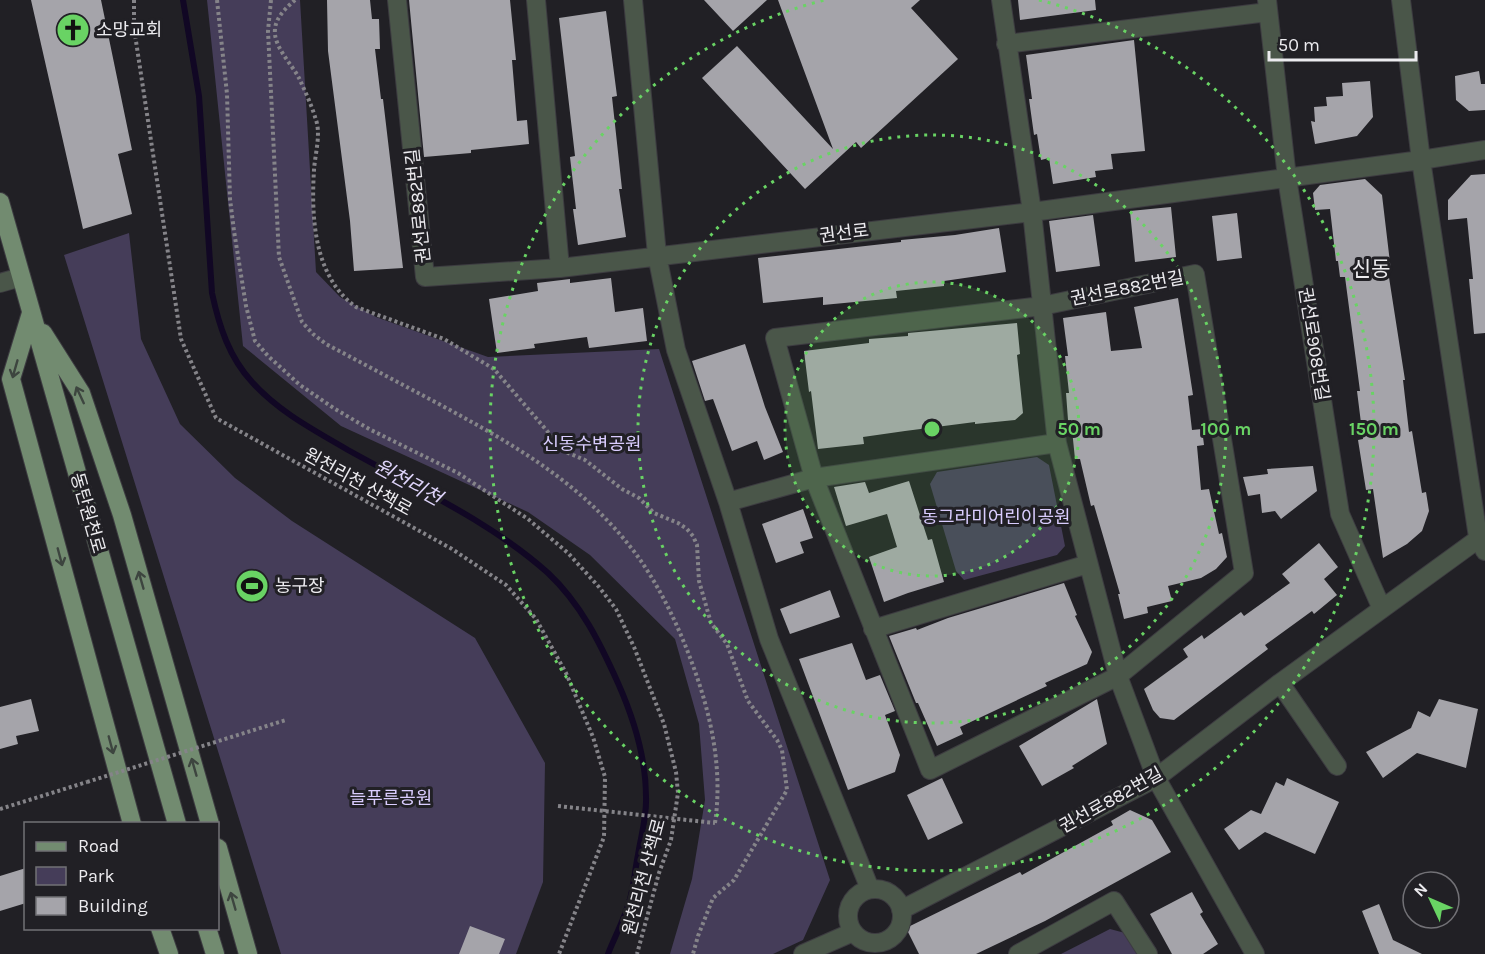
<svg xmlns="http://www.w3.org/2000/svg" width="1485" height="954" viewBox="0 0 1485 954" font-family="Karla,'Noto Sans KR',sans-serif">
  <rect width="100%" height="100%" fill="#212025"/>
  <path fill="#453d59" d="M207 0H300L316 272 340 297 376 317 488 357 659 349 830 880 803 940 773 954H670L692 879 705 800 699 724 675 639 590 555 528 512 341 426 243 346Z
    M129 233 141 339 180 424 235 478 292 521 475 638 545 763 543 882 516 954H281L64 255Z
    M1037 457 1049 465 1065 546 1057 555 964 580 956 571 930 484 937 472Z
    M1110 929 1125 933 1137 954H1061Z"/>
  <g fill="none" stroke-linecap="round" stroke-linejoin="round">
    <path stroke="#110724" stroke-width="6" d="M183 0 199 96 212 293C219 326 229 357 252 382 279 412 314 430 348 450 416 488 490 521 548 573 581 604 600 643 618 683 634 719 646 757 646 797 647 816 641 836 638 855 635 869 634 885 630 899 625 918 615 936 608 954"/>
  </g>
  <path fill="#a5a4aa" d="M31 0H101L132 150 118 154 132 214 83 229Z
    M327 0H370L372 19H379L380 49H375L381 99H383L403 268 354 271 350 221 328 51Z
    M409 0H510L516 60H512L517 121 527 120 529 144 471 150V153L424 157Z
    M704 0H767L733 31Z
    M778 0H920L911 8 958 59 861 148 856 142 805 189 702 78 737 46 833 149Z
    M1018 0H1095L1096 10 1020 20Z
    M606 11 617 96 612 97 622 189H619L626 237 578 245 573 209H576L570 157 575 156 559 18Z
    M1134 40 1145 151 1111 154 1113 169 1095 171 1096 177 1053 184 1049 158 1041 160 1037 134 1034 135 1029 99H1032L1026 55Z
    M1479 71 1481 84H1485V110L1469 111 1456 100 1455 76Z
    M1370 81 1373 117 1357 136 1315 144 1311 121 1315 122 1314 107 1327 106 1326 97 1343 96 1342 83Z
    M1485 174V333L1474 334 1469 279H1473L1467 218 1448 220V200L1471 175Z
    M1365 179 1382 195 1391 271H1388L1405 380H1403L1409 432 1412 431 1422 493 1426 492 1429 511 1422 531 1407 544 1383 558 1373 489 1366 490 1358 440 1363 439 1357 391H1360L1345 277H1340L1338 261H1336L1330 209 1315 210 1313 193 1320 185Z
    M1171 207 1176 257 1135 262 1130 211Z
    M1237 213 1242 258 1217 261 1212 216Z
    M1093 215 1100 266 1056 272 1049 221Z
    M999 228 1006 272 944 281V286L896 291 897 298 823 305V297L763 303 758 258 901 242V240L955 235Z
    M611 278 615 312 643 308 647 341 589 348 587 337 534 344 535 348 497 353 489 299 538 291 537 283 570 279V283Z
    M1178 298 1193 395 1188 396 1192 430 1202 429 1204 445 1197 446 1201 490 1209 489 1219 534 1222 533 1227 557 1216 569 1201 578 1168 586 1172 601 1147 607 1148 613 1124 619 1118 594H1120L1094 505 1091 506 1080 459H1075L1071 420H1068L1066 393H1069L1065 356H1068L1063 318 1106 312 1111 351 1142 348 1134 307Z
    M1017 323 1020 354 1017 355 1023 413 1015 420 975 424V422L905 431 863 437 864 444 818 449 811 391 809 392 804 351 869 343V339L908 336V333Z
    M745 344 765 407 783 452 764 460 757 441 732 451 713 399 705 401 692 361Z
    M1313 466 1317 491 1281 519 1275 511 1262 513 1260 494 1248 496 1243 477 1268 474 1267 469Z
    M909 481 928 540 932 539 944 582 908 593 884 602 869 557 897 547 887 514 846 526 834 487 865 482 869 493Z
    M803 509 813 538 800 542 804 553 776 563 762 524Z
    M1319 543 1338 567 1324 579 1337 595 1314 614 1312 611 1265 645 1268 649 1174 720 1160 718 1153 710 1144 689 1188 657 1183 649 1202 635 1204 639 1241 612 1244 616 1290 583 1282 574Z
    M1064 583 1077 615 1075 616 1092 652 1087 664 1045 683 1047 686 960 727 963 734 937 746 918 703H916L889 636 916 628 917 630 948 618Z
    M830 590 840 617 790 634 780 609Z
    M852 643 866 680 880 675 895 711 885 715 900 755 895 772 848 790 799 659Z
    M31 699 39 731 16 736 18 744 0 749V707Z
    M1097 699 1107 744 1072 766 1074 768 1042 786 1019 746Z
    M1439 699 1478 709 1466 768 1417 753 1383 778 1366 752 1411 728 1418 711 1430 717Z
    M942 778 963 823 928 840 907 795Z
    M1287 778 1339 802 1315 854 1265 832 1239 850 1224 829 1251 810 1261 814 1276 782 1284 786Z
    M1130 810 1152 820 1171 852 1045 921 976 954H919L906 928 1020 872 1022 875 1113 825 1111 821Z
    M26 868V903L0 911V876Z
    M1192 892 1203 912 1200 914 1218 944 1203 954H1172L1150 914Z
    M1379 904 1393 940 1422 954H1379L1362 911Z
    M470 926 505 939 499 954H459Z"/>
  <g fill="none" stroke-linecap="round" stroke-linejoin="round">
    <defs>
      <path id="minor" d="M397 0 425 277 560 268 1032 212 1421 160 1485 150
        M536 0 560 268
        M633 0 657 255 676 350 728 502 769 639 870 889
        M1001 0 1032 212 1057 443 1118 676 1156 778 1255 954
        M1267 0 1287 178 1340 514 1382 609
        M1401 0 1421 160 1478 537 1485 551
        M1006 44 1268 12
        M1195 274 1244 573 1118 676 930 770 814 478 775 338 1042 306Z
        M0 283 21 277
        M728 502 814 478 1057 443
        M873 629 1088 564
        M1280 683 1337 766
        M848 916a27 27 0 1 1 54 0a27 27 0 1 1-54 0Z
        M901 910 1156 778 1280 683 1485 534
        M803 954 853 932
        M1018 954 1114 901 1148 954"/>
      <path id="major" d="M0 202 177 824
        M31 313 11 379 132 824
        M43 333 81 393 122 515 210 824
        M218 848 248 954
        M160 928 169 954
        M207 928 215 954"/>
    </defs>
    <use href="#minor" stroke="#3d3c41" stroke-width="20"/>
    <use href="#major" stroke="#3d3c41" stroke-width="20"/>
    <path stroke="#858489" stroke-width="4" stroke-dasharray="3 3" stroke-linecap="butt" d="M134 0V28L181 339 216 418 452 549 506 585 536 619 566 673 593 737 605 777 604 837 559 954
      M217 0 227 94 230 199 234 231 246 306 255 341 268 356 300 385 335 409 371 430 458 473 528 519 568 553 599 587 616 609 634 647 664 724 676 772 678 793 671 840 659 873 637 954
      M271 0 268 31 279 257 302 322 313 334 326 344C364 364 401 384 439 404 516 446 581 482 636 554 660 587 678 625 692 663 711 714 723 769 715 823
      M295 0C286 8 276 17 275 29 273 46 291 63 299 78 305 91 312 106 316 120 321 135 315 154 314 170 311 218 314 277 356 307L444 339 494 369 560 446 566 452 585 460 622 489 639 498 654 513 678 523 687 529 693 536 697 545 699 581 711 623 727 644 748 701 777 740 782 750 787 790 734 880 713 898 698 936 693 954
      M0 809 87 782"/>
    <use href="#minor" stroke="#4a5649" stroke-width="18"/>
    <use href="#major" stroke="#728b70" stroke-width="18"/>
    <path stroke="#858489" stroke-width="4" stroke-dasharray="3 3" stroke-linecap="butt" d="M87 782 286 720
      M558 806 715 823"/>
  </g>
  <defs><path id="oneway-shaft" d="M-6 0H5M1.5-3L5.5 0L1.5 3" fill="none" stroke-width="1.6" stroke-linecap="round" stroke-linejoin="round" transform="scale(1.5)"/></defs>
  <g stroke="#3d453f">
    <use href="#oneway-shaft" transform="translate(15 369) rotate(106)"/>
    <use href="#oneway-shaft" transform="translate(80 395) rotate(-115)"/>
    <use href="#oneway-shaft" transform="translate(60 557) rotate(75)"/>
    <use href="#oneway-shaft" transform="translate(141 580) rotate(-106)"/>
    <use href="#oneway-shaft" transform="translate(111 745) rotate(75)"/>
    <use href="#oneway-shaft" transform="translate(194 767) rotate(-106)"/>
    <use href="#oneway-shaft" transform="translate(233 901) rotate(-106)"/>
  </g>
  <circle cx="932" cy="429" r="147" fill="#69d364" fill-opacity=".12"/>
  <g fill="none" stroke="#69d364" stroke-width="3" stroke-dasharray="3 6">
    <circle cx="932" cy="429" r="147"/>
    <circle cx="932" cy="429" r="294"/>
    <path d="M1039 0A442 442 0 1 1 825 0"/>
  </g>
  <defs>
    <symbol id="church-disc" viewBox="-11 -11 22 22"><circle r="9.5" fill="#69d364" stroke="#212025"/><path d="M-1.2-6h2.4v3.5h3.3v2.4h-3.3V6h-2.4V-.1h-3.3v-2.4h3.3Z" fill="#111"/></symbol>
    <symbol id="stadium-disc" viewBox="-11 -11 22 22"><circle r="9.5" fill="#69d364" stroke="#212025"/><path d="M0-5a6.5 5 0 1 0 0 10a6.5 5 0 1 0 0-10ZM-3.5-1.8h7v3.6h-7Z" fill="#111"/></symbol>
  </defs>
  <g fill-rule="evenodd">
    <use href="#church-disc" x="54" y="11" width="38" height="38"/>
    <use href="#stadium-disc" x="233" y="567" width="38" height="38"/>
  </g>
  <g text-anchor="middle" stroke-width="6" stroke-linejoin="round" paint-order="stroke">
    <g font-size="18" fill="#ecebef" stroke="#212025" text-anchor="start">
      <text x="96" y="36">소망교회</text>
      <text x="275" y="592">농구장</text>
    </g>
    <g font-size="18" fill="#ecebef" stroke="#212025">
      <text transform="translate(418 206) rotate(-96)" y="6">권선로882번길</text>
      <text transform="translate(844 233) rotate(-7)" y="6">권선로</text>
      <text transform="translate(1127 288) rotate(-11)" y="6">권선로882번길</text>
      <text transform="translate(1314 344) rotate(81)" y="6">권선로908번길</text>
      <text transform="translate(358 482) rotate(29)" y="6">원천리천 산책로</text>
      <text transform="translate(88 513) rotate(74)" y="6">동탄원천로</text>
      <text transform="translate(1111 800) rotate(-29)" y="6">권선로882번길</text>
      <text transform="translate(644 877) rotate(-75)" y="6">원천리천 산책로</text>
    </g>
    <g font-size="18" fill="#dacdff" stroke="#212025">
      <text x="592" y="450">신동수변공원</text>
      <text x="996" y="523">동그라미어린이공원</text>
      <text x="391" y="804">늘푸른공원</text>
    </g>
    <g font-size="20" font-style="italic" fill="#ded4fa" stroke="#212025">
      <text transform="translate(408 482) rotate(29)" y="7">원천리천</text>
    </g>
    <g font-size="21" fill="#ecebef" stroke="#212025">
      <text x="1371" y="276">신동</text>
    </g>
  </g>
  <circle cx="932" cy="429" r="9" fill="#69d364" stroke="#212025" stroke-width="3"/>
  <g font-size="18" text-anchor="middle" font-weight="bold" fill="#69d364" stroke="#212025" stroke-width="6" stroke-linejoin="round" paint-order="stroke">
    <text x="1079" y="435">50 m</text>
    <text x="1226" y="435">100 m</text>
    <text x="1374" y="435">150 m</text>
  </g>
  <rect x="24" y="822" width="195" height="108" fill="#212025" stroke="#727176" stroke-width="1.5"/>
  <rect x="36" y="842" width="30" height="9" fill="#728b70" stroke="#727176" stroke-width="1.5"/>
  <text x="78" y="852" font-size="18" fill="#ecebef">Road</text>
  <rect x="36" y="867" width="30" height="18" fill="#453d59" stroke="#727176" stroke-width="1.5"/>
  <text x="78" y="882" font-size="18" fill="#ecebef">Park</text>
  <rect x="36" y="897" width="30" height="18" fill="#a5a4aa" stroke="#727176" stroke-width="1.5"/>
  <text x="78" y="912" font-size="18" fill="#ecebef">Building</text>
  <g transform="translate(1431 900) rotate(314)"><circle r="28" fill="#212025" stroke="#727176" stroke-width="1.5"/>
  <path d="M0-4.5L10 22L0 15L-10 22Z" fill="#69d364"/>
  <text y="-9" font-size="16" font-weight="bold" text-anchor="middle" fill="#ecebef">N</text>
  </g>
  <path d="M1269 51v9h147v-9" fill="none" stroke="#ecebef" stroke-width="3"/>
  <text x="1278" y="51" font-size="18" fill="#ecebef" stroke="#212025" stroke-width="4.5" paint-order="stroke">50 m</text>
</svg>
